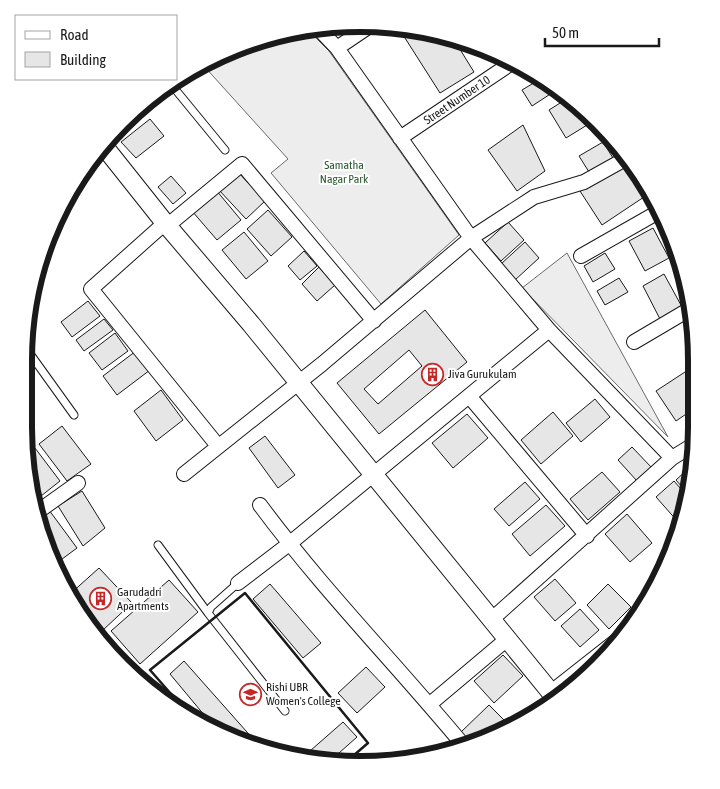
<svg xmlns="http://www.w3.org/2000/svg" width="720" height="789" viewBox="0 0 720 789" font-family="'Asap Condensed',sans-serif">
  <rect width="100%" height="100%" fill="#fff"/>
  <path fill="#ededed" stroke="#6a6a6a" d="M307 29 329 51 459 235 381 304 271 173 288 159 203 65 231 49 294 30Z
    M567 253 668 437 522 288Z"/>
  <path fill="#e6e6e6" stroke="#1a1a1a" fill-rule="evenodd" d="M398 27 425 30 453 38 474 72 440 93Z
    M542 78 558 89 532 106 522 90Z
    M568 98 586 113 592 122 566 138 549 110Z
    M150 119 164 136 136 158 121 142Z
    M523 125 545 171 517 191 488 150Z
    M603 142 613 158 589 172 579 156Z
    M625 162 647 195 602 225 580 191Z
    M238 172 265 201 246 219 219 190Z
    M171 176 186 193 173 204 158 187Z
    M216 190 241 220 217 240 192 211Z
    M268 210 292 237 271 256 247 229Z
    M508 222 524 240 501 261 485 243Z
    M653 228 669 258 645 271 629 241Z
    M244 232 268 261 246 279 222 250Z
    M525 242 539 258 515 280 501 264Z
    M304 251 317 266 300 280 288 266Z
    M605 253 615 269 593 282 584 266Z
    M319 267 335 285 317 301 302 284Z
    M664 274 682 307 660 319 643 286Z
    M619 278 628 292 605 305 597 291Z
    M88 301 100 316 72 337 61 322Z
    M425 310 467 362 379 434 337 383ZM409 350 422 366 378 404 364 389Z
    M104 319 113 330 84 351 76 340Z
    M115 333 128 351 102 370 89 353Z
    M136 351 150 370 117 395 103 376Z
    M685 372 692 382V410L676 421 656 391Z
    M161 390 183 420 156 441 134 411Z
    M595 399 610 417 581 442 566 423Z
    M553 412 573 436 541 464 521 440Z
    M467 414 488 438 453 468 432 443Z
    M62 426 91 464 67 481 39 444Z
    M265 436 295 475 278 488 249 448Z
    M632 447 652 468 637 481 618 460Z
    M35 448 60 481 41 496 29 481 26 455Z
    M689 468 693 473 688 494 676 480Z
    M602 472 620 492 588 520 570 499Z
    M674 481 688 497 682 520 679 523 656 497Z
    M525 482 540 499 509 526 494 509Z
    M82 491 105 528 83 546 58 506Z
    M546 505 565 526 530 556 512 534Z
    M49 510 77 548 54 565 38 518Z
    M627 514 652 543 630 562 605 534Z
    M99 568 132 603 103 630 88 613 83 618 78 610 81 608 69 595Z
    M555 579 576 603 555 621 534 597Z
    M169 580 198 612 140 664 111 631Z
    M270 584 321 643 303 658 253 599Z
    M608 584 631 607 609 629 587 605Z
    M580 609 599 630 580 647 561 626Z
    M503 655 523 676 494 703 474 681Z
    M184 661 262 749 220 734 170 674Z
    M366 667 385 687 357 713 338 693Z
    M489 705 510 726 504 732 472 743 461 732Z
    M343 722 357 737 330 761 302 758Z"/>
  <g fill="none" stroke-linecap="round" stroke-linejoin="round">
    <defs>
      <path id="service" d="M170 83 225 150
        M28 351 74 415
        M158 545 208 613
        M238 583 211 607 208 613 285 711"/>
      <path id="minor" d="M318 28 337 48 371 25
        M337 48 471 238 534 197 584 182 627 158
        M400 138 513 62
        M627 158 652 197
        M165 223 91 289 218 446
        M167 226 242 164 374 321
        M581 256 660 211
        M634 342 690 309
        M469 396 587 536
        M672 458 693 445
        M184 474 322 364 471 238 549 330 289 544 238 583
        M260 505C323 590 397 665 464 746
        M36 513 78 483
        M491 620 672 458 549 330
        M550 693 625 634
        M430 704 507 639"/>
      <path id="tertiary" d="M103 145 165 223 251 324 557 700"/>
    </defs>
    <use href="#service" stroke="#1a1a1a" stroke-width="9"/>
    <use href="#minor" stroke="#1a1a1a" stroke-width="16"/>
    <use href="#tertiary" stroke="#1a1a1a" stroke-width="20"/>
    <use href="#service" stroke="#fff" stroke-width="7"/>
    <use href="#minor" stroke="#fff" stroke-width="14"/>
    <use href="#tertiary" stroke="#fff" stroke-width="18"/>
    <path stroke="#1a1a1a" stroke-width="2.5" d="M193 719 150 670 245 593 368 743 345 763"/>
  </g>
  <defs>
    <symbol id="building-ring" viewBox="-11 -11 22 22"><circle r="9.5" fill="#fff" stroke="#c62828" stroke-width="1.5"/><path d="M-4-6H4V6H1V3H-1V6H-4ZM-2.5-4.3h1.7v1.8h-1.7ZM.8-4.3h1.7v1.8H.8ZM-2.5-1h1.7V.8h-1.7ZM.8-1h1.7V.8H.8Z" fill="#c62828"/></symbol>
    <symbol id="university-ring" viewBox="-11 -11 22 22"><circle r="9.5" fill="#fff" stroke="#c62828" stroke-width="1.5"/><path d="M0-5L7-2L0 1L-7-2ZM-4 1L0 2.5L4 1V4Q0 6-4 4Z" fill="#c62828"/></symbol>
  </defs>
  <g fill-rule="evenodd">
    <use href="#building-ring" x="420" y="362" width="25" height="25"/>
    <use href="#building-ring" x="88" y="586" width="25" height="25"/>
    <use href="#university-ring" x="238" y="682" width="25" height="25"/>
  </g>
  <g text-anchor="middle" stroke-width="4" stroke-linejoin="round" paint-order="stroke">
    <g font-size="12" fill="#1a1a1a" stroke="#fff">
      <text transform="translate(457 100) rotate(-34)" y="4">Street Number 10</text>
    </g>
    <g font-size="12" fill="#2b5a34" stroke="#fff">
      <text x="344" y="169">Samatha<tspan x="344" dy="14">Nagar Park</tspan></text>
    </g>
    <g font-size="12" fill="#1a1a1a" stroke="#fff" text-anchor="start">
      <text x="448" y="378">Jiva Gurukulam</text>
      <text x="117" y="596">Garudadri<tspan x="117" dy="14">Apartments</tspan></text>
      <text x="266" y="691">Rishi UBR<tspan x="266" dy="14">Women's College</tspan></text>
    </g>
  </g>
  <path d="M0 0H720V789H0ZM360 32H360A328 328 0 0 1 688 360V428A328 328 0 0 1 360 756H360A328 328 0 0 1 32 428V360A328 328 0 0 1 360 32Z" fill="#fff" fill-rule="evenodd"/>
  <path fill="none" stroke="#1a1a1a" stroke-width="6" d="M360 32H360A328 328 0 0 1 688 360V428A328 328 0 0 1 360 756H360A328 328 0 0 1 32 428V360A328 328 0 0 1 360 32Z"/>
  <rect x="15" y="15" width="162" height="65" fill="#ffffff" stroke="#a3a3a3"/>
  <rect x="25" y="31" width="25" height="8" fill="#ffffff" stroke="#a3a3a3"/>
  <text x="60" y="40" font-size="15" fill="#1a1a1a">Road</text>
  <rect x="25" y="52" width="25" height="15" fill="#e6e6e6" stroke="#a3a3a3"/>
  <text x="60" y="65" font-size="15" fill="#1a1a1a">Building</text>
  <path d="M545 38v8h114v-8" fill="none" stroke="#1a1a1a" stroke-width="2.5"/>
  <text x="552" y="38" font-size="15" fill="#1a1a1a" stroke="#ffffff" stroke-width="4" paint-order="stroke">50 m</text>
</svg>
